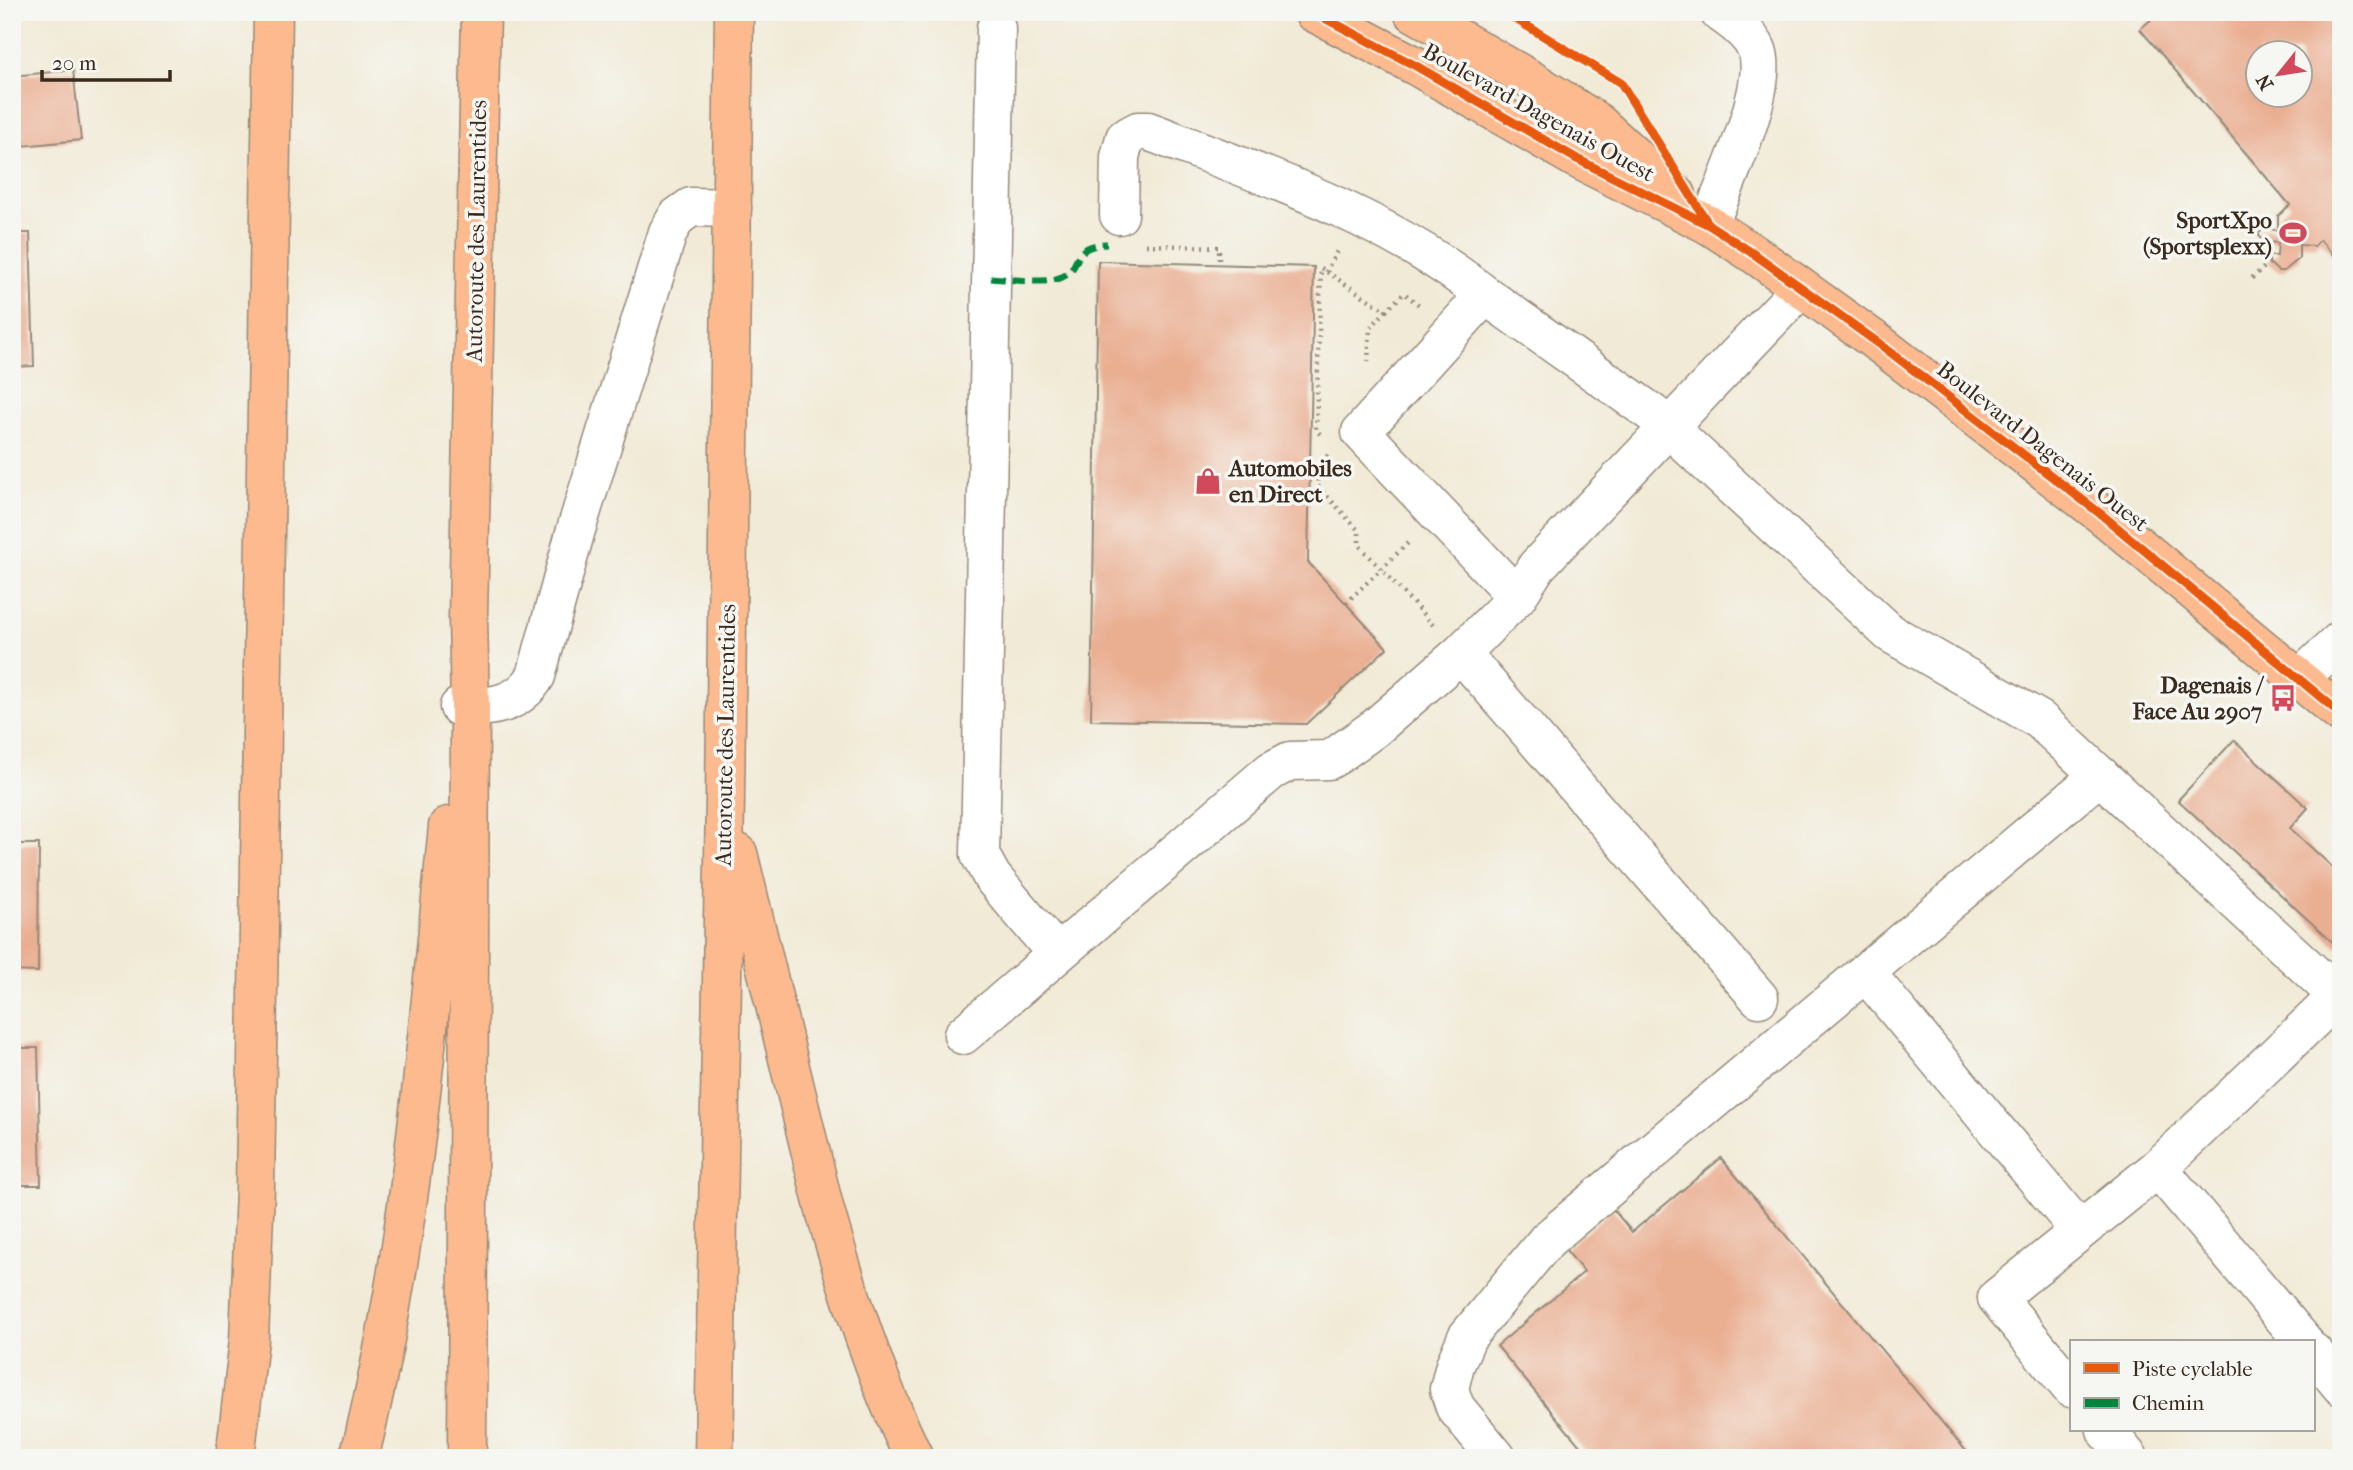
<svg xmlns="http://www.w3.org/2000/svg" width="2353" height="1470" viewBox="0 0 2353 1470" font-family="'IM FELL French Canon',serif">
  <rect width="100%" height="100%" fill="#f6f6f2"/>
  <filter id="ink" filterUnits="userSpaceOnUse"><feTurbulence type="fractalNoise" baseFrequency=".0143" numOctaves="2"/><feDisplacementMap in="SourceGraphic" scale="14" xChannelSelector="R" yChannelSelector="G"/><feConvolveMatrix kernelMatrix="1 2 1 2 8 2 1 2 1" color-interpolation-filters="sRGB"/></filter>
  <filter id="wash" filterUnits="userSpaceOnUse"><feTurbulence type="fractalNoise" baseFrequency=".00686" numOctaves="4" result="noise"/><feDisplacementMap in="SourceGraphic" scale="28" xChannelSelector="R" yChannelSelector="G"/><feGaussianBlur stdDeviation="1.57" result="paint"/><feColorMatrix in="noise" values="0 0 0 0 0 0 0 0 0 0 0 0 0 0 0 0 0 1.4 0 .05"/><feComposite in="paint" operator="in"/></filter>
  <g filter="url(#wash)">
    <rect width="100%" height="100%" fill="#f1ead6"/>
    <g id="blocks">
      <path fill="#eaae91" fill-rule="evenodd" d="M2160 12H2341V264L2320 240 2314 246 2299 245V259L2284 271H2278L2269 263V256H2277L2278 243 2264 242 2258 234 2263 229 2278 230V216L2290 205 2140 29ZM2258 52H2300V94H2258Z
        M73 70 81 140 12 147V76Z
        M12 233H30L34 366 12 367Z
        M1098 261 1314 267 1308 562 1387 648 1306 724 1091 720Z
        M2234 740 2308 808 2290 828 2341 875V950L2178 800Z
        M12 844H39L38 972 12 971Z
        M12 1048H38L41 1185H12Z
        M1721 1158 1972 1458H1590L1497 1346 1584 1272 1565 1249 1613 1209 1632 1232Z"/>
    </g>
  </g>
  <g filter="url(#ink)">
    <use href="#blocks" fill-opacity="0" stroke="#968a7a" stroke-width="2"/>
    <g fill="none" stroke-linecap="round" stroke-linejoin="round">
      <defs>
        <path id="minor" d="M996 28 980 855 992 877 1057 954
          M1119 215 1120 157 1125 138 1138 131H1148C1265 176 1386 216 1485 295
          M1709 225C1723 187 1771 87 1757 50 1750 34 1734 22 1719 12
          M1801 288 1537 566 1517 597 1361 432 1485 295 1652 413 1670 429 1890 633 2040 720 2338 996 2341 993
          M1517 597 1461 653 1759 998
          M2299 679 2341 640
          M459 707C491 708 519 705 536 676L575 533 668 232 677 217 691 207 732 208
          M1866 973 2080 1231 2158 1168
          M963 1035 1271 771 1290 761 1329 760 1336 756 1375 728 1461 653
          M2304 1342 2158 1168 2338 996
          M2313 1352 2341 1386
          M2071 1388 1997 1298 2080 1231
          M2106 1430 2129 1458
          M1497 1458 1455 1407 1449 1389 1455 1365 1467 1337 1547 1240 2100 775"/>
        <path id="major" d="M1313 12 1416 66 1577 159 1709 225 1757 256 1881 345 2102 515 2341 714
          M1413 12 1533 81 1597 122 1677 195
          M235 1458 249 1340 255 1189 273 12"/>
        <path id="highway" d="M738 853 824 1207C848 1292 875 1377 914 1458
          M359 1458C411 1251 427 1037 448 826
          M467 1458 470 707 468 617 481 12
          M714 1458 725 799 734 12"/>
      </defs>
      <use href="#minor" stroke="#968a7a" stroke-width="41"/>
      <use href="#major" stroke="#968a7a" stroke-width="41"/>
      <use href="#highway" stroke="#968a7a" stroke-width="41"/>
      <path stroke="#968a7a" stroke-width="4.5" stroke-dasharray="2 5" stroke-linecap="butt" d="M1146 245 1219 247V264
        M1326 272 1337 251
        M2252 278 2269 263
        M1386 311 1404 293 1419 305
        M1320 434 1316 430 1321 268 1386 311 1370 328 1368 361
        M1328 455 1318 467 1317 485 1359 531V545L1433 625
        M1346 603 1410 541
        M2335 870 2341 863"/>
      <use href="#minor" stroke="#fff" stroke-width="38"/>
      <use href="#major" stroke="#fcba8e" stroke-width="38"/>
      <use href="#highway" stroke="#fcba8e" stroke-width="38"/>
      <path stroke="#00873e" stroke-width="7" stroke-dasharray="14 7" stroke-linecap="butt" d="M991 278C1009 279 1046 285 1062 277 1083 268 1069 245 1107 244"/>
      <defs>
        <path id="cycleway" d="M1313 12 1416 66 1577 159 1709 225 1757 256 1881 345 2102 515 2341 714
          M1504 12 1621 83 1709 225"/>
      </defs>
      <use href="#cycleway" stroke="#f6f6f2" stroke-width="13"/>
      <use href="#cycleway" stroke="#e8590c" stroke-width="9"/>
    </g>
  </g>
  <defs>
    <symbol id="stadium-bare" viewBox="-9 -9 18 18"><path d="M0-5a6.5 5 0 1 0 0 10a6.5 5 0 1 0 0-10ZM-3.5-1.8h7v3.6h-7Z" fill="#d1495b" stroke="#f6f6f2" stroke-width="2.5" paint-order="stroke"/></symbol>
    <symbol id="shop-bare" viewBox="-9 -9 18 18"><path d="M-5-2.5h2.3a2.7 3.5 0 0 1 5.4 0H5L5.5 6h-11ZM-1.5-2.5h3a1.5 2.3 0 0 0-3 0Z" fill="#d1495b" stroke="#f6f6f2" stroke-width="2.5" paint-order="stroke"/></symbol>
    <symbol id="bus-bare" viewBox="-9 -9 18 18"><path d="M-5-6H5V4H4V6H2V4H-2V6H-4V4H-5ZM-3.5-4V0h7V-4ZM-3.5 1.2v1.5H-2V1.2ZM2 1.2v1.5H3.5V1.2Z" fill="#d1495b" stroke="#f6f6f2" stroke-width="2.5" paint-order="stroke"/></symbol>
  </defs>
  <g fill-rule="evenodd">
    <use href="#stadium-bare" x="2274" y="214" width="38" height="38"/>
    <use href="#shop-bare" x="1189" y="462" width="38" height="38"/>
    <use href="#bus-bare" x="2264" y="679" width="38" height="38"/>
  </g>
  <g text-anchor="middle" stroke-width="7" stroke-linejoin="round" paint-order="stroke">
    <g font-size="23" fill="#3b2a1e" stroke="#f6f6f2">
      <text transform="translate(1539 112) rotate(29)" y="8">Boulevard Dagenais Ouest</text>
      <text transform="translate(476 231) rotate(-89)" y="8">Autoroute des Laurentides</text>
      <text transform="translate(2043 446) rotate(38)" y="8">Boulevard Dagenais Ouest</text>
      <text transform="translate(725 735) rotate(-89)" y="8">Autoroute des Laurentides</text>
    </g>
    <g font-size="23" font-weight="bold" fill="#3b2a1e" stroke="#f6f6f2" text-anchor="end">
      <text x="2272" y="228">SportXpo<tspan x="2272" dy="26">(Sportsplexx)</tspan></text>
      <text x="1229" y="476" text-anchor="start">Automobiles<tspan x="1229" dy="26">en Direct</tspan></text>
      <text x="2262" y="693">Dagenais /<tspan x="2262" dy="26">Face Au 2907</tspan></text>
    </g>
  </g>
  <rect width="2353" height="1470" fill="none" stroke="#f6f6f2" stroke-width="42"/>
  <rect x="2070" y="1340" width="245" height="91" fill="#f6f6f2" stroke="#aba49d" stroke-width="2"/>
  <rect x="2084" y="1363" width="35" height="10" fill="#e8590c" stroke="#aba49d" stroke-width="2"/>
  <text x="2132" y="1376" font-size="21" fill="#3b2a1e">Piste cyclable</text>
  <rect x="2084" y="1398" width="35" height="10" fill="#00873e" stroke="#aba49d" stroke-width="2"/>
  <text x="2132" y="1410" font-size="21" fill="#3b2a1e">Chemin</text>
  <g transform="translate(2279 74) rotate(240)"><circle r="33" fill="#f6f6f2" stroke="#aba49d" stroke-width="2"/>
  <path d="M0-5L12 26L0 18L-12 26Z" fill="#d1495b"/>
  <text y="-10" font-size="19" font-weight="bold" text-anchor="middle" fill="#3b2a1e">N</text>
  </g>
  <path d="M42 70v10h128v-10" fill="none" stroke="#3b2a1e" stroke-width="3.5"/>
  <text x="52" y="70" font-size="21" fill="#3b2a1e" stroke="#f6f6f2" stroke-width="5" paint-order="stroke">20 m</text>
</svg>
